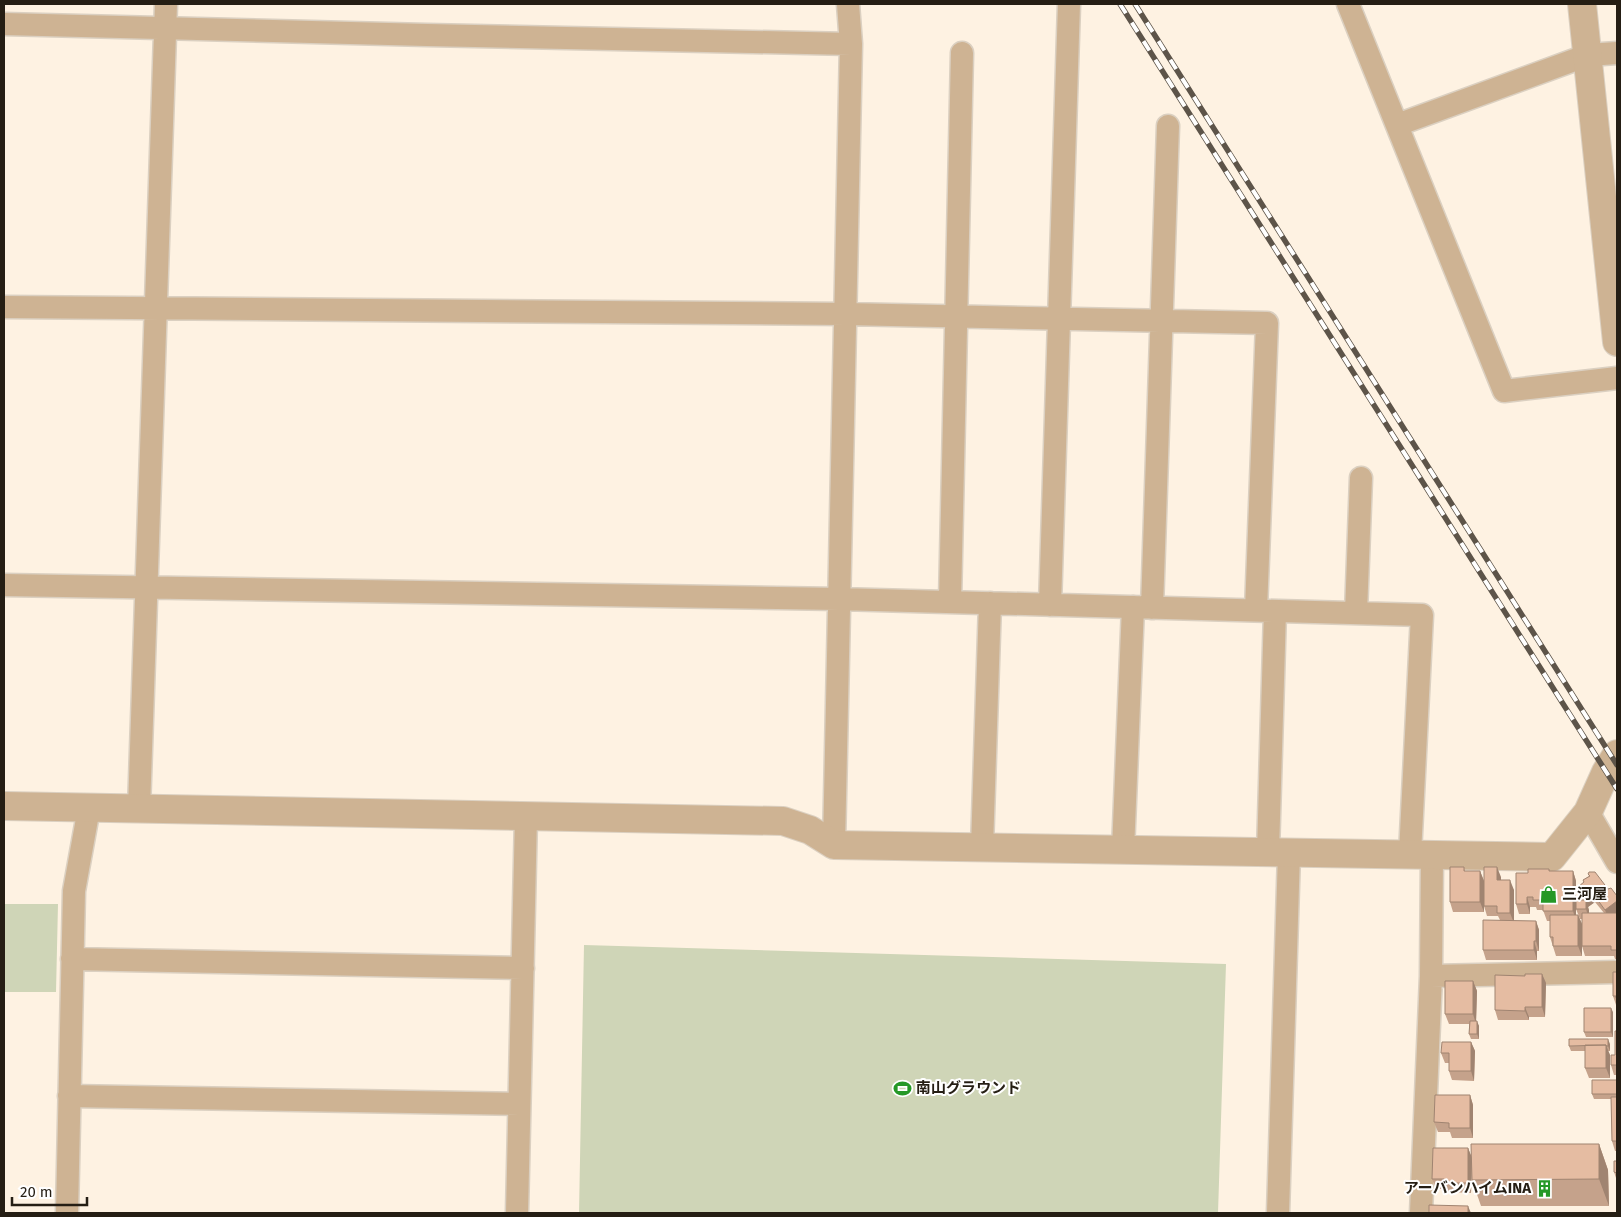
<svg xmlns="http://www.w3.org/2000/svg" width="1621" height="1217" viewBox="0 0 1621 1217" font-family="'Fira Sans','Noto Sans JP',sans-serif">
  <rect width="100%" height="100%" fill="#fef2e2"/>
  <path fill="#cfd5b7" d="M4 904H58L56 992H4Z
    M584 945 1226 964 1218 1213H579Z"/>
  <g fill="none" stroke-linecap="round" stroke-linejoin="round">
    <defs>
      <path id="minor" d="M1348 4 1504 391 1617 378
        M4 24 427 35 851 44
        M1397 125 1588 55 1617 53
        M4 307 846 314 1267 323 1256 610
        M4 585 839 599 1422 615 1410 854
        M950 602 962 53
        M1050 605 1069 4
        M1152 608 1168 126
        M1356 613 1361 478
        M139 809 166 4
        M1588 812 1617 862
        M834 845 851 44 848 4
        M982 847 990 603
        M1123 850 1133 607
        M1268 852 1275 611
        M72 959 523 968
        M1431 976 1617 972
        M69 1096 519 1104
        M67 1213 74 891 89 808
        M517 1213 526 816
        M1278 1213 1289 853
        M1421 1213 1431 976 1432 855"/>
      <path id="tertiary" d="M1582 4 1617 342
        M4 806 783 821 810 830 834 845 1552 857 1588 812 1606 772 1617 754"/>
    </defs>
    <use href="#minor" stroke="#dbd0c1" stroke-width="25"/>
    <use href="#tertiary" stroke="#dbd0c1" stroke-width="30"/>
    <use href="#minor" stroke="#ceb393" stroke-width="22"/>
    <use href="#tertiary" stroke="#ceb393" stroke-width="28"/>
    <defs>
      <path id="rail" d="M1120 4 1617 789
        M1135 4 1617 765"/>
    </defs>
    <use href="#rail" stroke="#5d5449" stroke-width="5.5"/>
    <use href="#rail" stroke="#fff" stroke-width="4" stroke-dasharray="11" stroke-linecap="butt"/>
  </g>
  <path fill="#c5a28b" fill-rule="evenodd" d="M1464 867 1465 871H1480L1484 881V912H1453L1450 902Z
    M1549 869 1550 871H1573L1576 881V915H1578L1582 924V956H1556L1550 937V921H1547L1543 910H1537L1536 907H1530V914H1519L1516 904 1528 873Z
    M1588 874 1617 896V959H1615L1614 956H1585L1582 946V919H1580L1576 909 1584 900 1579 889 1580 888 1579 886 1584 883 1583 880 1589 876ZM1595 902 1604 913H1589L1588 907Z
    M1501 877V880L1514 890V921H1536L1539 930V951H1537V960H1486L1483 950 1500 920 1498 916H1487L1484 906Z
    M1617 972V1005H1616L1613 996Z
    M1542 974 1546 983 1545 1017H1529V1020H1498L1495 1010 1525 976Z
    M1473 981 1477 991 1476 1021 1479 1026V1039H1471L1469 1034V1024H1449L1445 1014Z
    M1613 1012V1037H1586L1584 1032Z
    M1617 1031V1075H1614L1611 1065 1615 1055Z
    M1471 1042 1475 1051 1474 1081 1452 1080 1449 1071V1063H1445L1441 1053Z
    M1610 1044V1051H1608L1610 1055V1078H1589L1585 1068V1051H1571L1569 1046Z
    M1617 1080V1151H1615L1612 1141 1611 1099H1594L1592 1094Z
    M1470 1095 1473 1105V1138H1452L1450 1132H1438L1434 1122Z
    M1599 1144 1608 1170 1609 1206H1481L1472 1180V1164L1471 1193 1448 1192 1447 1189H1436L1432 1179 1468 1148 1472 1158Z
    M1617 1161V1190V1181L1614 1172Z"/>
  <path fill="#a08471" d="M1497 867 1501 877V890L1497 880Z
    M1480 871 1484 881V912L1480 902Z
    M1573 871 1576 881V921L1573 911Z
    M1510 880 1514 890V923L1510 913Z
    M1592 892 1595 902 1588 907 1585 897Z
    M1527 897 1530 907V914L1527 904Z
    M1586 900 1589 910V919L1586 909Z
    M1617 901V914L1609 920 1605 910Z
    M1578 915 1582 924V956L1578 946Z
    M1536 921 1539 930V951L1536 941Z
    M1534 941 1537 951V960L1534 950Z
    M1542 974 1546 983 1545 1017 1542 1007Z
    M1473 981 1477 991 1476 1024 1473 1014Z
    M1525 1007 1529 1017V1020L1525 1011Z
    M1611 1008 1613 1012V1037L1611 1032Z
    M1477 1021 1479 1026V1039L1477 1034Z
    M1608 1039 1610 1044V1051L1608 1046Z
    M1471 1042 1475 1051 1474 1081 1471 1071Z
    M1606 1045 1610 1055V1078L1606 1068Z
    M1470 1095 1473 1105V1138L1470 1128Z
    M1599 1144 1608 1170 1609 1206 1599 1179Z
    M1468 1148 1472 1158 1471 1193 1468 1183Z
    M1468 1206 1471 1213H1468Z"/>
  <path fill="#e5bca2" stroke="#a08471" d="M1450 867H1464V871H1480V902H1450Z
    M1484 867H1497V880H1510V913H1497V906H1484Z
    M1528 869H1549V871H1573V911H1543V900H1533V897H1527V904H1516V873H1528Z
    M1589 872H1595L1608 889 1611 888 1617 896V901L1605 910 1592 892 1585 897 1579 889 1581 888 1579 886 1584 882 1583 880 1590 876 1588 874Z
    M1576 900H1586V909H1576Z
    M1582 913H1617V950H1611V946H1582Z
    M1550 915H1578V946H1553V937H1550Z
    M1483 920 1536 921V941H1534V950H1483Z
    M1613 972H1617V998H1616V996H1613Z
    M1525 974H1542V1007H1525V1011L1495 1010V975L1525 976Z
    M1445 981H1473V1014H1445Z
    M1584 1008H1611V1032H1584Z
    M1470 1021H1477V1034H1469Z
    M1615 1031H1617V1065H1611V1055H1615Z
    M1569 1039H1608V1046H1606V1045L1569 1046Z
    M1442 1042H1471V1071H1449V1053H1441Z
    M1585 1045H1606V1068H1585Z
    M1592 1080H1617V1094H1592Z
    M1435 1095H1470V1128H1449V1123L1434 1122Z
    M1611 1097H1617V1141H1612Z
    M1471 1144H1599V1179L1472 1180Z
    M1433 1148H1468V1183H1444V1179H1432Z
    M1614 1161H1617V1188V1173L1614 1172Z
    M1429 1205 1468 1206V1213H1429Z"/>
  <defs>
    <symbol id="shop-bare" viewBox="-9 -9 18 18"><path d="M-5-2.5h2.3a2.7 3.5 0 0 1 5.4 0H5L5.5 6h-11ZM-1.5-2.5h3a1.5 2.3 0 0 0-3 0Z" fill="#259827" stroke="#fff" stroke-width="2.5" paint-order="stroke"/></symbol>
    <symbol id="stadium-bare" viewBox="-9 -9 18 18"><path d="M0-5a6.5 5 0 1 0 0 10a6.5 5 0 1 0 0-10ZM-3.5-1.8h7v3.6h-7Z" fill="#259827" stroke="#fff" stroke-width="2.5" paint-order="stroke"/></symbol>
    <symbol id="building-bare" viewBox="-9 -9 18 18"><path d="M-4-6H4V6H1V3H-1V6H-4ZM-2.5-4.3h1.7v1.8h-1.7ZM.8-4.3h1.7v1.8H.8ZM-2.5-1h1.7V.8h-1.7ZM.8-1h1.7V.8H.8Z" fill="#259827" stroke="#fff" stroke-width="2.5" paint-order="stroke"/></symbol>
  </defs>
  <g fill-rule="evenodd">
    <use href="#shop-bare" x="1536" y="882" width="25" height="25"/>
    <use href="#stadium-bare" x="890" y="1076" width="25" height="25"/>
    <use href="#building-bare" x="1532" y="1176" width="25" height="25"/>
  </g>
  <g text-anchor="middle" stroke-width="4" stroke-linejoin="round" paint-order="stroke">
    <g font-size="15" font-weight="bold" fill="#251e14" stroke="#fff" text-anchor="start">
      <text x="1562" y="899">三河屋</text>
      <text x="916" y="1093">南山グラウンド</text>
      <text x="1531" y="1193" text-anchor="end">アーバンハイムINA</text>
    </g>
  </g>
  <rect width="1621" height="1217" fill="none" stroke="#251e14" stroke-width="10"/>
  <path d="M12 1197v8h75v-8" fill="none" stroke="#251e14" stroke-width="2.5"/>
  <text x="20" y="1197" font-size="15" fill="#251e14" stroke="#ffffff" stroke-width="4" paint-order="stroke">20 m</text>
</svg>
